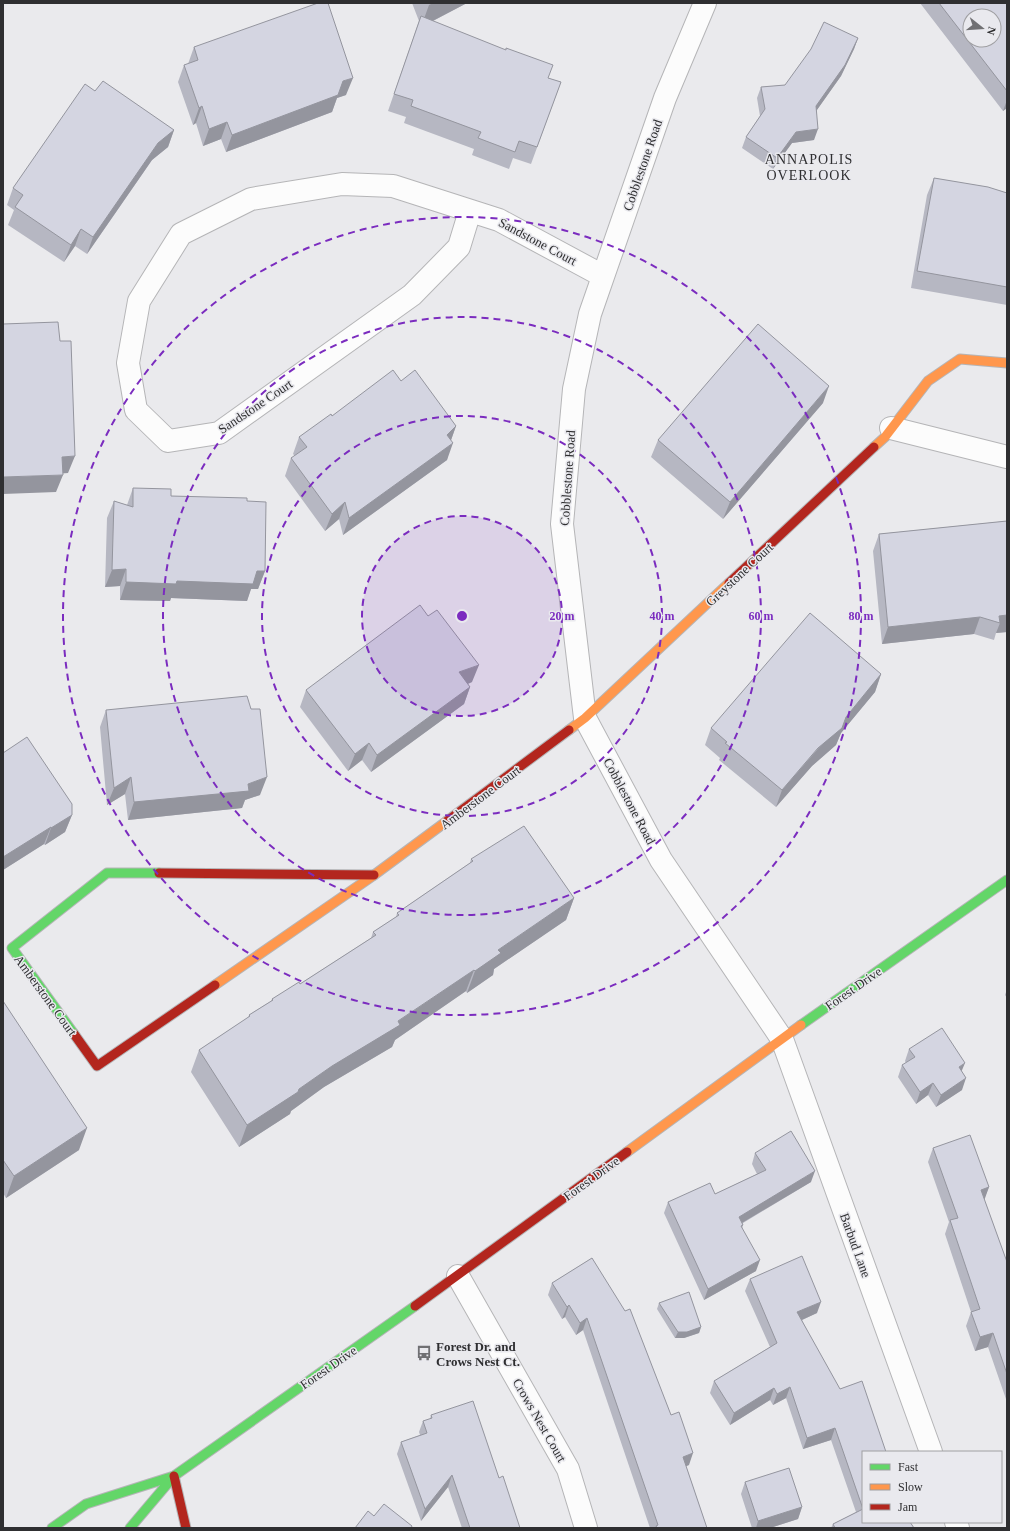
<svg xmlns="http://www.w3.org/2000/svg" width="1010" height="1531" viewBox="0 0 1010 1531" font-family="'Times New Roman',serif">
  <rect width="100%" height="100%" fill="#eaeaed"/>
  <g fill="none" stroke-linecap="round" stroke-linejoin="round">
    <defs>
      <path id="street" d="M705 3 665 98 590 314 574 389 562 524 585 718 661 860 782 1039 931 1452
        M470 211 459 247 412 295 219 433 168 441 136 410 128 363 139 301 181 234 251 199 342 184 393 186 499 220 603 276
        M891 428 1007 457
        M458 1276 568 1469 586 1528
        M956 1522 958 1528"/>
      <path id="fast" d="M801 1025 1007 880
        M74 1034 12 948 107 873H159
        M52 1528 86 1504 174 1476
        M130 1528 174 1476 415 1306"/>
      <path id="slow" d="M874 447 885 437 928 381 960 359 1007 363
        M569 730 585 718 729 583
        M215 985 374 875 447 821
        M627 1152 801 1025"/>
      <path id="jam" d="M729 583 874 447
        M447 821 569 730
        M159 873 374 875
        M74 1034 97 1066 215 985
        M415 1306 627 1152
        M174 1476 186 1528"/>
    </defs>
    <use href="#street" stroke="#b5b5b7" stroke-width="24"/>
    <use href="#fast" stroke="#b5b5b7" stroke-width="11"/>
    <use href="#slow" stroke="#b5b5b7" stroke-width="11"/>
    <use href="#jam" stroke="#b5b5b7" stroke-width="11"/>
    <use href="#street" stroke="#fcfcfc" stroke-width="22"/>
    <use href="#fast" stroke="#63d668" stroke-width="9"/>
    <use href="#slow" stroke="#ff974d" stroke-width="9"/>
    <use href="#jam" stroke="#b3261e" stroke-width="9"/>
  </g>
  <path fill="#b6b7c2" d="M412 3H467L433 21 548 78 561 82 531 164 513 158 509 169 472 155 474 149 404 123 406 117 388 111 419 21Z
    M920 3H1007V108L1003 111Z
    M858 38 854 49 841 76 816 111 814 140 792 143 773 169 742 148 746 137 760 116 757 98 761 87 785 85Z
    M194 47 346 95 337 98 332 112 226 152 221 139 203 146 196 123 193 125 178 82 184 65 188 64Z
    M95 91 174 130 168 147 152 160 87 254 75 246 64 262 8 225 14 210 7 205 13 188Z
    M934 178 1007 193V305L911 288 927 195Z
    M401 381 456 426 451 440 447 460 343 535 339 519 325 531 285 476 291 458 295 456 293 454 299 437 332 416Z
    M823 403 723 519 651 457 658 440Z
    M133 488 171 496 247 501 265 571 258 589H251L247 601 171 598 170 601 120 600V586L105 587 107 518 114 501 127 505Z
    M1007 521V632L996 633 994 640 974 634 882 644 873 551 879 534Z
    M881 674 875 692 841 733 836 745 812 766 776 807 719 760 720 758 705 745 711 728Z
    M472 682 468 684 470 687 464 704 371 772 362 760 348 771 300 707 306 690Z
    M106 710 260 795 245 800 242 808 128 820 125 794 107 805 100 727Z
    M3 753 72 815 65 832 45 845 44 844 3 870Z
    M471 859 574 898 566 920 494 969 493 975 467 993 466 991 395 1040 392 1047 324 1087 291 1111 290 1114 239 1147 191 1072 199 1050 248 1018 249 1015 271 1001 272 999 300 984 371 938 373 932 396 917 397 913 470 863Z
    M1007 989V998L1005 995Z
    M3 1001 79 1150 6 1198 3 1193Z
    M909 1049 962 1071V1090L936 1107 928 1095 916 1104 898 1077 902 1065 906 1063 905 1061Z
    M933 1148 989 1187 984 1199 1007 1262V1402L988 1347 975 1351 966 1326 971 1312 945 1234 949 1222 928 1162Z
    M755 1153 811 1182 743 1223V1225L742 1229 756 1271 704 1300 664 1213 668 1202 715 1194 757 1174 752 1164Z
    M592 1258 689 1465 686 1466 707 1528H650L583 1330 576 1335 565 1317 562 1319 548 1295 552 1283Z
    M750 1279 817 1313 802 1320 863 1452 914 1528H831L833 1524 856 1512 831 1440 803 1449 786 1398 773 1405 770 1400 730 1425 710 1393 714 1381 770 1347 745 1291Z
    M659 1303 701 1327 699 1333 684 1338H675L657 1309Z
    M431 1415 499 1478 520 1528H462L448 1487 421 1521 397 1454 401 1442 420 1435 419 1432 423 1421 430 1419Z
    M745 1482 802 1507 798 1519 770 1528H752L741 1494Z"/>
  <path fill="#94959e" d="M433 3H467L421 27 429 5Z
    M858 38 854 49 841 76 812 117 816 106Z
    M353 78 346 95 337 98 332 112 226 152 232 135 343 81Z
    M1007 100V108L1003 111Z
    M202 106 196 123 193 125 199 108Z
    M227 122 221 139 203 146 209 129Z
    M818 129 814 140 792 143 773 169 777 158 796 132Z
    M174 130 168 147 152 160 87 254 93 237 158 143Z
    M81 229 75 246 64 262 71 245Z
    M829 386 823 403 723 519 730 502Z
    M456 426 450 443 447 435Z
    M453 443 447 460 343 535 349 518Z
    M75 456 68 473 56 474 62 457Z
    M63 475 56 492 3 494V477Z
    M345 502 339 519 325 531 332 514Z
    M126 569 120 586 105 587 112 570Z
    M257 571H265L258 589H251L247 601 171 598 170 601 120 600 126 582 177 581Z
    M1007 615V632L996 633 1000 623 999 616Z
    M980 617 974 634 882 644 888 627Z
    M479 665 472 682 453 690 459 672Z
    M881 674 875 692 841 733 836 745 812 766 776 807 782 790 846 717Z
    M470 687 464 704 371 772 377 755Z
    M369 743 362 760 348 771 355 754Z
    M131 777 125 794 107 805 114 788Z
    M267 777 260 795 245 800 242 808 128 820 134 802 248 784Z
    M72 815 65 832 45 845 51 828Z
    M51 827 44 844 3 870V857Z
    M574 898 566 920 494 969 493 975 467 993 475 971 498 950Z
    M474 970 466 991 395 1040 392 1047 324 1087 291 1111 290 1114 239 1147 247 1125 299 1089 332 1066Z
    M965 1063 960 1075 959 1067Z
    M966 1078 962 1090 936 1107 941 1095Z
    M933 1083 928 1095 916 1104 920 1092Z
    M87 1128 79 1150 6 1198 14 1176Z
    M815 1171 811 1182 735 1227 739 1217Z
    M989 1187 984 1201 981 1190Z
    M760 1260 756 1271 704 1300 708 1289Z
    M821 1302 817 1313 793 1324 797 1312Z
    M569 1305 565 1317 562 1319 567 1307Z
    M587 1318 583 1330 576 1335 580 1323Z
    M701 1327 699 1333 684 1338H675L678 1332Z
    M993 1333 988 1347 975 1351 980 1337Z
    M790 1387 786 1398 773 1405 777 1394Z
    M774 1388 770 1400 730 1425 734 1413Z
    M835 1428 831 1440 803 1449 807 1438Z
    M693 1453 689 1465 679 1469 683 1457Z
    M452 1475 448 1487 421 1521 425 1509Z
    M802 1507 798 1519 770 1528H756L758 1521Z"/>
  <path fill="#d4d5e1" stroke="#94959e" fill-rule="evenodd" d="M318 3H328L353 78 343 81 338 95 232 135 227 122 209 129 202 106 199 108 184 65 198 60 194 47Z
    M939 3H1007V91ZM970 16H994V40H970Z
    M421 16 506 50V48L553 65 548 78 561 82 537 147 519 141 515 152 478 138 481 132 411 106 413 100 394 94Z
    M824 22 858 38 845 65 816 106 818 129 796 132 777 158 746 137 765 109 761 87 785 85 811 49Z
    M103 81 174 130 158 143 93 237 81 229 71 245 15 207 23 195 13 188 85 84 95 91Z
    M934 178 988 187 1007 193V287L917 271Z
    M58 322 60 341H71L75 456 62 457 63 475 3 477V324Z
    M758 324 829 386 730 502 658 440Z
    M393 370 401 381 415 370 456 426 447 435 453 443 349 518 345 502 332 514 291 458 307 447 299 437 331 414 332 416Z
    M133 488 171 489V496L247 498V501L266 502 265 571H257L253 584 177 581 176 584 126 582V569L112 570 114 501 133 507Z
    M1007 521V615L999 616 1000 623 980 617 888 627 879 534Z
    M420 605 428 616 437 610 479 665 459 672 470 687 377 755 369 743 355 754 306 690Z
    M810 613 881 674 846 717 842 728 818 748 782 790 725 743 727 742 711 728Z
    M247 696 251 709H260L267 777 248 784 249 791 134 802 131 777 114 788 106 710Z
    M27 737 72 804V815L51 828V827L3 857V753Z
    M524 826 574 898 498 950 501 953 475 971 474 970 398 1021 400 1025 332 1066 299 1089 298 1092 247 1125 199 1050 250 1016 249 1015 273 1000 272 999 299 982 300 984 376 935 373 932 399 915 397 913 473 861 471 859Z
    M3 1001 87 1128 14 1176 3 1160Z
    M942 1028 965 1063 959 1067 966 1078 941 1095 933 1083 920 1092 902 1065 915 1057 909 1049Z
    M791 1131 815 1171 739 1217 743 1225 741 1226 760 1260 708 1289 668 1202 710 1183 715 1194 766 1170 755 1153Z
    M970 1135 989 1187 981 1190 1007 1262V1374L993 1333 980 1337 971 1312 980 1309 950 1220 958 1218 933 1148Z
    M802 1256 821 1302 797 1312 840 1389 862 1381 886 1452H863V1522H910L914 1528H835L833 1524 863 1509 835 1428 807 1438 790 1387 777 1394 774 1388 734 1413 714 1381 777 1343 750 1279Z
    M592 1258 625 1311 630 1309 671 1415 679 1412 693 1453 683 1457 707 1528H657L656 1526 658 1525 587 1318 580 1323 569 1305 567 1307 552 1283Z
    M689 1292 701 1327 687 1332H678L659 1303Z
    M473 1401 499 1478 503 1476 520 1528H470L452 1475 425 1509 401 1442 427 1433 423 1421 432 1418 431 1415Z
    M789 1468 802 1507 758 1521 745 1482Z
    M384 1504 412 1526 411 1528H355L368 1511 374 1516Z"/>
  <circle cx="462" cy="616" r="100" fill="#7b2cbf" fill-opacity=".12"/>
  <g fill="none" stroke="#7b2cbf" stroke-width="2" stroke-dasharray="7 5">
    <circle cx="462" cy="616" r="100"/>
    <circle cx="462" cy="616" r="200"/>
    <circle cx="462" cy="616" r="299"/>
    <circle cx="462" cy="616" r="399"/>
  </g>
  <defs>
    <symbol id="bus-bare" viewBox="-9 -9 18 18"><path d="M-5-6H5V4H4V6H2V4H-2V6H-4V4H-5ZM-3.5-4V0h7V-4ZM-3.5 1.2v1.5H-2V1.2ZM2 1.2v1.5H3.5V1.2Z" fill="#707073" stroke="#e9e9ee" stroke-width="2.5" paint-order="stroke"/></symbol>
  </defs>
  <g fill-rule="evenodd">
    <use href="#bus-bare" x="413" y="1342" width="22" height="22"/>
  </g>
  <g text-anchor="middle" stroke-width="3" stroke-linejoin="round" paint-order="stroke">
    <g font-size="13" fill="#2f2f31" stroke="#e9e9ee">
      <text transform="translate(642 165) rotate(-71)" y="5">Cobblestone Road</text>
      <text transform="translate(538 241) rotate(28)" y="5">Sandstone Court</text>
      <text transform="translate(255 406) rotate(-34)" y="5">Sandstone Court</text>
      <text transform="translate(567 478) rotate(-86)" y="5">Cobblestone Road</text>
      <text transform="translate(739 574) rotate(-43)" y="5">Greystone Court</text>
      <text transform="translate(480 797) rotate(-37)" y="5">Amberstone Court</text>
      <text transform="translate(630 801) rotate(62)" y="5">Cobblestone Road</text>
      <text transform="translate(853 988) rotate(-35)" y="5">Forest Drive</text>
      <text transform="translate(46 995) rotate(54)" y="5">Amberstone Court</text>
      <text transform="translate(591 1178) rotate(-36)" y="5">Forest Drive</text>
      <text transform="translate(856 1245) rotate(70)" y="5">Barbud Lane</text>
      <text transform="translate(328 1367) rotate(-35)" y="5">Forest Drive</text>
      <text transform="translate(540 1420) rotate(60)" y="5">Crows Nest Court</text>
    </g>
    <g font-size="13" font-weight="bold" fill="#2f2f31" stroke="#e9e9ee" text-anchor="start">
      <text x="436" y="1351">Forest Dr. and<tspan x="436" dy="15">Crows Nest Ct.</tspan></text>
    </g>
    <g font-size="14" letter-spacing="1" fill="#2f2f31" stroke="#e9e9ee">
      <text x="809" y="164">ANNAPOLIS<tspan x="809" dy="16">OVERLOOK</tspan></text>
    </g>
  </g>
  <circle cx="462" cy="616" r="6" fill="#7b2cbf" stroke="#e9e9ee" stroke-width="2"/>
  <g font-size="12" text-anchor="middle" font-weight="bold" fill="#7b2cbf" stroke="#e9e9ee" stroke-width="3" stroke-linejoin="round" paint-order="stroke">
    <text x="562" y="620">20 m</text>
    <text x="662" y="620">40 m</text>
    <text x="761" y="620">60 m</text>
    <text x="861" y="620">80 m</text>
  </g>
  <rect width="1010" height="1531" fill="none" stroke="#2f2f31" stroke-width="8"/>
  <rect x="862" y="1451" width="140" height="72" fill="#e9e9ee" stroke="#9f9fa2"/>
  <rect x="870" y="1464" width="20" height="6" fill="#63d668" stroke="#9f9fa2"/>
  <text x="898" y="1471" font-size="12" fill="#2f2f31">Fast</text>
  <rect x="870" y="1484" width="20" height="6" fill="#ff974d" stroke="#9f9fa2"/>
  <text x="898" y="1491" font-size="12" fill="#2f2f31">Slow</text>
  <rect x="870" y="1504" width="20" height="6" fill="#b3261e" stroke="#9f9fa2"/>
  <text x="898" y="1511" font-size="12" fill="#2f2f31">Jam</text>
  <g transform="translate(982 28) rotate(107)"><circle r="19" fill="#e9e9ee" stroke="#9f9fa2"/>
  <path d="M0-3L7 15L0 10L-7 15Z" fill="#707073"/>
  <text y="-6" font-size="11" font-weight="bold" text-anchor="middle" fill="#2f2f31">N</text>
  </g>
</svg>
